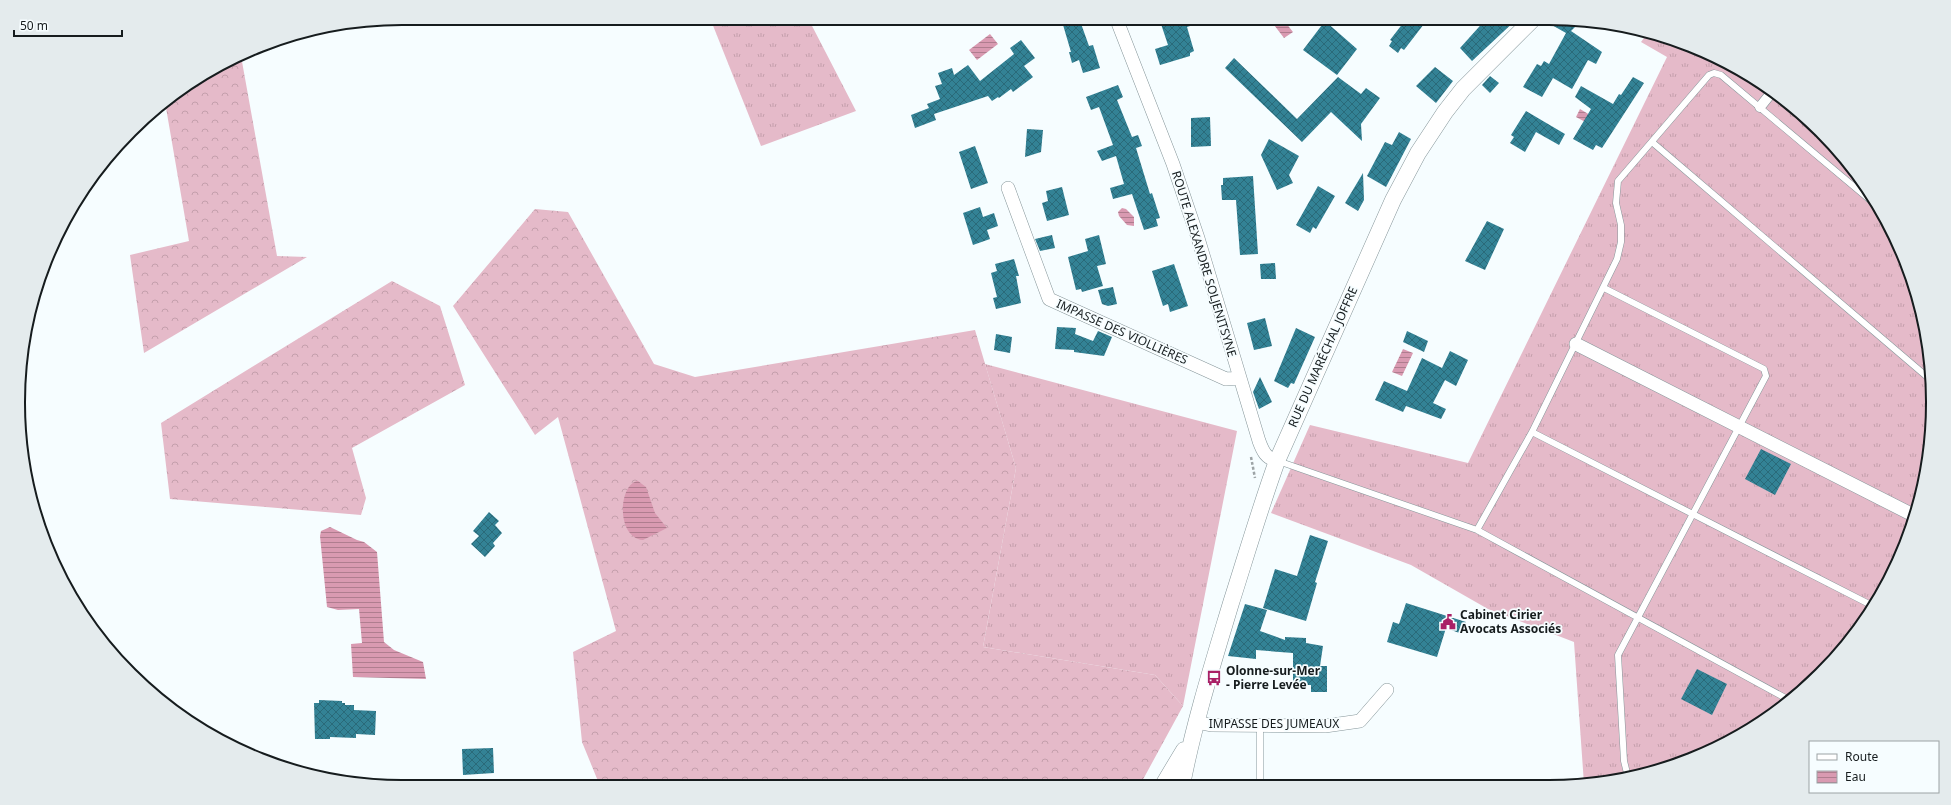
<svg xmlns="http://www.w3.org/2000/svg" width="1951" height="805" viewBox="0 0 1951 805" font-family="'Noto Sans',sans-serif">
  <defs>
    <pattern id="grass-tufts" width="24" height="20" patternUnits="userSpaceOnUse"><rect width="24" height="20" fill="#e5bac9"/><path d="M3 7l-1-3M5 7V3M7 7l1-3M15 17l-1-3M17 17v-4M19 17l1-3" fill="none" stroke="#c49fac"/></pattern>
    <pattern id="forest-crowns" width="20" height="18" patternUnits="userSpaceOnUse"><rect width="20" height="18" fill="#e5bac9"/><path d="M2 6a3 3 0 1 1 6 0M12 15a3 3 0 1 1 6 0" fill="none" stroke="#c49fac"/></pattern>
    <pattern id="water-rules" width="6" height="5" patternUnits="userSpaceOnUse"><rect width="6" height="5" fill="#d99ab1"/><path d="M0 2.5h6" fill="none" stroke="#af7d8f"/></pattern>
    <pattern id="building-cross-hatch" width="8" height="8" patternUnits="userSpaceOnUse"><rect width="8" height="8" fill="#338295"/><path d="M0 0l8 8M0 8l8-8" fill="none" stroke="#2a6a79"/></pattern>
  </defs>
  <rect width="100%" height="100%" fill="#f6fdff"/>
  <path fill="url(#grass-tufts)" d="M710 18H824L810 22 856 111 761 146Z
    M1647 34 1672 38 1741 69 1802 113 1853 168 1893 232 1920 303 1932 377 1930 452 1913 526 1868 616 1802 692 1718 747 1599 784H1584L1574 642 1488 609 1411 565 1271 513 1310 425 1468 463 1667 57 1641 42Z
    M985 364 1237 431 1183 706 1155 675 983 647 1016 468Z"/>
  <path fill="url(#forest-crowns)" d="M241 56 277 256 307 257 144 353 130 255 189 241 165 102 210 69Z
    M535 209 568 212 654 364 695 377 975 330 1016 468 983 647 1155 675 1183 706 1140 785 600 786 582 742 573 652 616 631 558 417 535 435 453 306Z
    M392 281 440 306 465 385 352 448 366 498 361 515 170 499 161 423Z"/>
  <path fill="url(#water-rules)" d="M1275 18H1282L1293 32 1284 38 1271 21Z
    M990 34 998 44 977 60 969 50Z
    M1729 64 1751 77H1747L1744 80 1732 70Z
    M1580 109 1595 118 1591 125 1576 117Z
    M1122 208 1126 209 1134 217V226L1127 225 1119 216 1118 212Z
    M1403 349 1413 353 1402 376 1392 372Z
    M638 481 646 487 655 513 667 528 643 540C615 537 619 483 638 481Z
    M330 527 357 540 364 542 377 552 384 642 394 650 423 662 426 679 353 677 351 644 362 643 359 609 338 610 327 607 320 536 321 531Z"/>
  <path fill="url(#building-cross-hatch)" d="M1061 18H1079L1089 46 1093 45 1100 68 1083 73 1079 60 1072 63 1069 52H1071Z
    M1159 18H1208V20L1187 27 1194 51 1190 53V56L1160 65 1155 49 1168 45Z
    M1407 18H1416L1424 24 1404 50 1401 48 1398 53 1389 46 1392 41 1390 40Z
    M1487 18H1518L1472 61 1460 48Z
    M1543 18 1579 23 1571 31 1602 52 1596 64 1588 60 1572 89 1553 78 1542 97 1523 87 1537 64 1541 66 1544 61 1549 64 1566 33 1543 20Z
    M1325 21 1357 49 1337 75 1303 50Z
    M1021 40 1035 58 1024 66 1033 77 1013 92 1011 89 999 98 998 97 992 101 988 96 934 114 936 120 915 128 911 115 929 108 927 104 940 99 935 86 942 84 938 73 952 68 954 75 968 65 980 81 1014 54 1010 48Z
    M1234 58 1297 119 1338 77 1361 94 1366 88 1380 98 1361 124 1362 141 1331 112 1302 142 1225 68Z
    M1435 67 1453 81 1436 103 1416 86Z
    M1490 76 1499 83 1490 93 1482 85Z
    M1633 77 1644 83 1602 148 1596 145 1593 150 1573 139 1591 109 1575 97 1581 86 1613 104 1619 94 1621 95Z
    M1118 85 1123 97 1117 100 1132 137 1138 135 1142 146 1136 148 1150 194 1152 193 1160 218 1156 219 1158 226 1144 230 1132 194 1113 199 1110 188 1124 184 1116 156 1102 161 1097 151 1113 145 1099 107 1091 110 1086 97Z
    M1526 111 1565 134 1559 145 1536 132 1525 152 1510 143 1514 137 1511 135Z
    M1210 117 1211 146 1191 147V118Z
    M1027 129 1043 130 1041 152 1025 157Z
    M1399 132 1411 139 1386 187 1367 176 1385 142 1392 145Z
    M1269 139 1299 156 1289 175 1293 183 1277 190 1261 155Z
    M975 146 988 183 971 189 959 152Z
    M1363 173 1364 200 1358 211 1345 203Z
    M1253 176 1258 254 1240 255 1236 200H1222L1221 185H1223V178Z
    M1318 186 1335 196 1316 229 1313 227 1310 233 1296 225Z
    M1062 187 1069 215 1047 221 1042 203 1048 201 1046 191Z
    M980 207 983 217 994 213 998 226 987 230 990 239 973 245 963 213Z
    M1487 221 1504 229 1485 270 1465 261Z
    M1052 235 1055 248 1040 251 1035 239Z
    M1099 235 1106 264 1097 266 1103 286 1082 292 1081 289 1076 290 1068 257 1088 251 1085 239Z
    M1014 259 1019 276H1016L1021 303 996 309 993 298 997 297 991 273 997 271 995 264Z
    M1275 263 1276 279H1261L1260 264Z
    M1174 264 1188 306 1170 312 1168 304 1163 306 1152 271Z
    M1113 287 1117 304 1108 306 1102 304 1098 290Z
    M1265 318 1272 346 1254 350 1247 323Z
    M1057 327 1076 328 1075 334 1093 341 1098 331 1112 337 1104 356 1074 352V350L1055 349Z
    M1296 328 1315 337 1294 384 1291 383 1288 388 1274 381Z
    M1407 331 1428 341 1424 352 1403 342Z
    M996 334 1012 337 1010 353 994 350Z
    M1450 351 1468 360 1456 386 1445 380 1433 403 1446 409 1441 419 1406 406 1403 412 1375 400 1384 381 1407 391 1422 358 1442 368Z
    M1260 377 1272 402 1259 409 1253 392Z
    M1761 449 1791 464 1775 495 1745 479Z
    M489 512 499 521 495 525 502 533 493 543 495 546 485 557 471 544 479 536 473 531Z
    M1310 535 1328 541 1315 582 1317 583 1306 621 1263 608 1275 569 1297 576Z
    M1406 603 1466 622 1462 634 1446 628 1437 657 1387 642 1393 622 1399 624Z
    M1245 604 1267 610 1260 631 1285 640V637L1306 638V643L1323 646 1320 666H1327V692H1311V685H1293V653L1256 650V659L1228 656Z
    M1697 669 1727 684 1712 715 1681 699Z
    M319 700 342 701V703H345V705H354V710L376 711 375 735 356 734V738L330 737V739H315L314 703H319Z
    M493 748 494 773 463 775 462 749Z"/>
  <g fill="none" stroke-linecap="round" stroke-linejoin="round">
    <defs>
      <path id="service" d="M1652 142 1932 381
        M1604 288 1764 369 1766 376 1618 655 1624 761 1627 773 1629 774
        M1532 432 1873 606
        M1278 461 1477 530 1789 700
        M1477 530 1532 432 1617 259 1621 242V225L1616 203 1618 181 1709 75 1714 73 1721 75 1876 205
        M1260 726V785"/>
      <path id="pedestrian" d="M1760 107 1772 92"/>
      <path id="minor" d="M1116 18 1173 164 1198 238 1259 441C1263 452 1266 458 1277 461
        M1008 188 1049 299 1226 379 1239 378
        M1576 344 1915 516
        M1196 722 1211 725 1325 726 1360 721 1387 690"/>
      <path id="tertiary" d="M1163 785 1184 750
        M1182 785C1194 723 1213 663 1231 603 1246 556 1260 508 1277 461L1393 200 1418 153 1445 112 1463 89 1534 18"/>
    </defs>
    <use href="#service" stroke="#86969a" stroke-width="7"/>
    <use href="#pedestrian" stroke="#86969a" stroke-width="11"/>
    <use href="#minor" stroke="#86969a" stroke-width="14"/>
    <use href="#tertiary" stroke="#86969a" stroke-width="17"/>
    <path stroke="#9da4a6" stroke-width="2.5" stroke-dasharray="3 2" stroke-linecap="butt" d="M1251 457 1255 478"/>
    <use href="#service" stroke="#fff" stroke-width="6"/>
    <use href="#pedestrian" stroke="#fff" stroke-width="10"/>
    <use href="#minor" stroke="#fff" stroke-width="13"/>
    <use href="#tertiary" stroke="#fff" stroke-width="16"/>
  </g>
  <defs>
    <symbol id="civic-bare" viewBox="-9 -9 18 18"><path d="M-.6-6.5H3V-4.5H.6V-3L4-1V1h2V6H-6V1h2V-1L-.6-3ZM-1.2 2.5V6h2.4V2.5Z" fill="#a92066" stroke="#f6fdff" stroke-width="2.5" paint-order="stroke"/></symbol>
    <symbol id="bus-bare" viewBox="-9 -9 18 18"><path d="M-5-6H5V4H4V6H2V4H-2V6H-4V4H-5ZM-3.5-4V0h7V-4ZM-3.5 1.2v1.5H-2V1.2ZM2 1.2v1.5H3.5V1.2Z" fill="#a92066" stroke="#f6fdff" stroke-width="2.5" paint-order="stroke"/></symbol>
  </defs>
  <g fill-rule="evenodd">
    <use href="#civic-bare" x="1437" y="611" width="22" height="22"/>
    <use href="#bus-bare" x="1203" y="667" width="22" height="22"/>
  </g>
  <g text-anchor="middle" stroke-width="3.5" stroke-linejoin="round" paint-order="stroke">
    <g font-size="12" fill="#161c1e" stroke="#f6fdff">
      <text transform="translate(1204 264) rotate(73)" y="4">ROUTE ALEXANDRE SOLJENITSYNE</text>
      <text transform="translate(1122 332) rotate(24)" y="4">IMPASSE DES VIOLLIÈRES</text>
      <text transform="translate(1323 357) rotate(-66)" y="4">RUE DU MARÉCHAL JOFFRE</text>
      <text x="1274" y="728">IMPASSE DES JUMEAUX</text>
    </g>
    <g font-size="12" font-weight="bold" fill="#161c1e" stroke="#f6fdff" text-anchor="start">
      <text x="1460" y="619">Cabinet Cirier<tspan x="1460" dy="14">Avocats Associés</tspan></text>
      <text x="1226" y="675">Olonne-sur-Mer<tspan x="1226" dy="14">- Pierre Levée</tspan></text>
    </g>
  </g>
  <path d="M0 0H1951V805H0ZM402 25H1549A377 377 0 0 1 1926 402V403A377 377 0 0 1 1549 780H402A377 377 0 0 1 25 403V402A377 377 0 0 1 402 25Z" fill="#e4ebed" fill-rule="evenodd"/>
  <path fill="none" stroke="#161c1e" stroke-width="2" d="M402 25H1549A377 377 0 0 1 1926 402V403A377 377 0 0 1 1549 780H402A377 377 0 0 1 25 403V402A377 377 0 0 1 402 25Z"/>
  <rect x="1809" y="741" width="130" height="52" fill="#f6fdff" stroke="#9ca3a5"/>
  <rect x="1817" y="754" width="20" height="6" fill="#ffffff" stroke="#9ca3a5"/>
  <text x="1845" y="761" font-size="12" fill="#161c1e">Route</text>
  <rect x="1817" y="771" width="20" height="12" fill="url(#water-rules)" stroke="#9ca3a5"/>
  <text x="1845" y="781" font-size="12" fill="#161c1e">Eau</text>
  <path d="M14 30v6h108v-6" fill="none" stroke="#161c1e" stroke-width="2"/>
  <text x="20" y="30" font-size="12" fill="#161c1e" stroke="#f6fdff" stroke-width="3" paint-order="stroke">50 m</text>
</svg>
